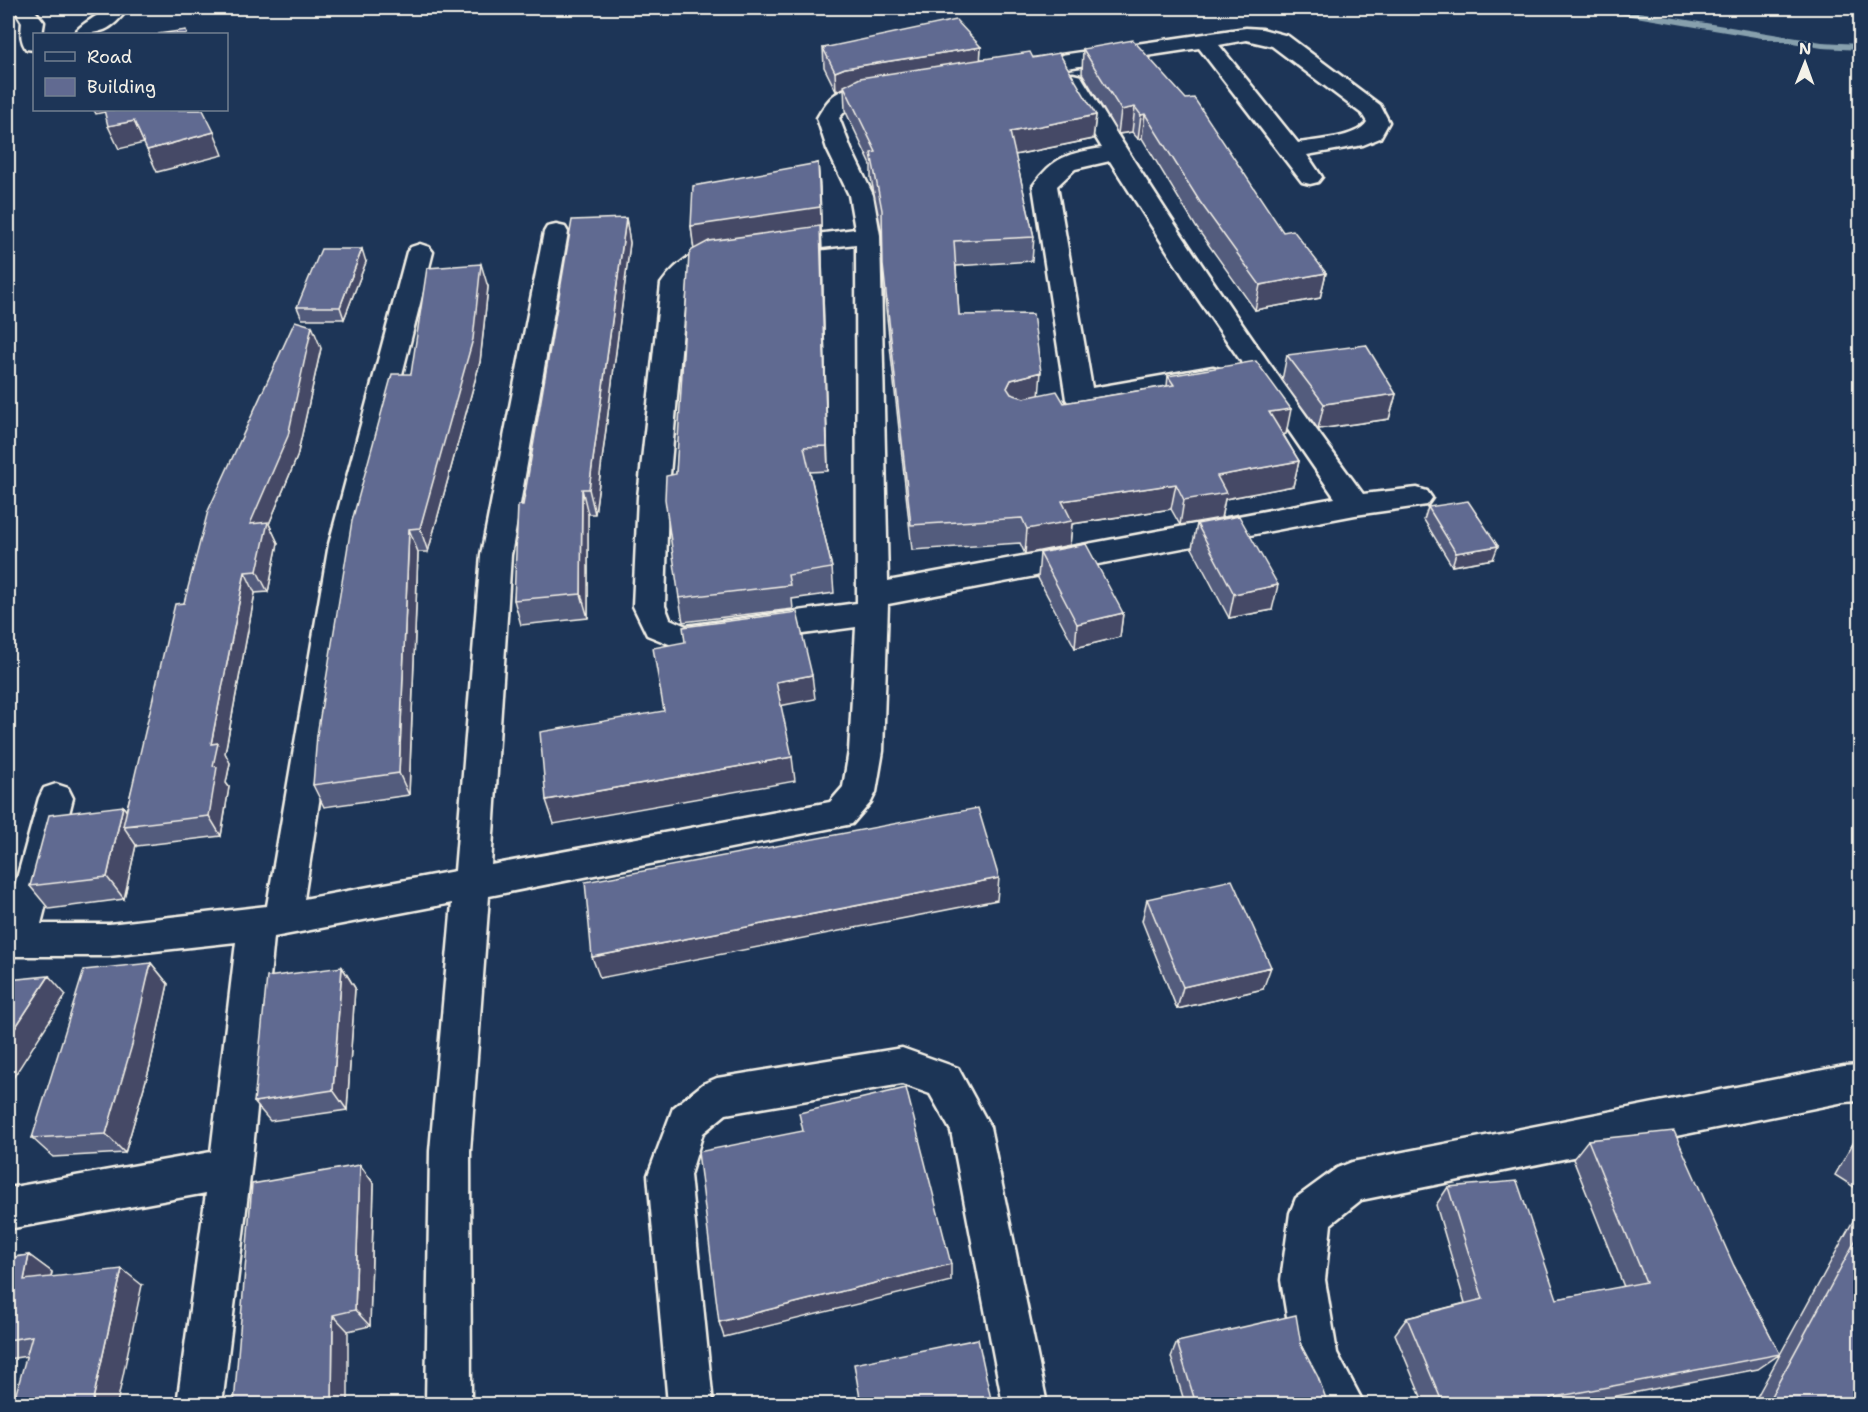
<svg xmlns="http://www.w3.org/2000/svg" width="1868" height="1412" viewBox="0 0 1868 1412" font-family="'Shantell Sans',sans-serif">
  <rect width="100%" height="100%" fill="#1d3557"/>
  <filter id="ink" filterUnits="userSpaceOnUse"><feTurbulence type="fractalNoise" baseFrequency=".0167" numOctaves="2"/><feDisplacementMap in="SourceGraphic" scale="12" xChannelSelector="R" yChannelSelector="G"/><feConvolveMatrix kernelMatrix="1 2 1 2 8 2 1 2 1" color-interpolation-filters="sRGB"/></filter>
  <g filter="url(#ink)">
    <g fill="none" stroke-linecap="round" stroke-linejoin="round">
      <path fill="#87a0ad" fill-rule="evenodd" d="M1595 8H1614L1822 42 1860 44V50L1822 48 1600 11Z"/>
      <defs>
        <path id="minor" d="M8 8H33L44 22 42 34H34V50L26 49C20 39 21 34 22 22L17 14 10 12Z
          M107 8H128C112 31 100 34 74 34 80 24 97 17 107 8Z
          M1246 28 1262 29 1288 36 1380 105 1389 122 1380 138 1363 145 1307 155 1322 177 1318 182 1310 184 1302 182 1199 48 1020 75 1012 73 1009 68 1012 63 1020 61ZM1246 40 1272 46 1362 114 1367 122C1358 138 1316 140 1298 143L1219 45Z
          M1073 74 1081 76 1084 81C1171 223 1264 360 1363 494L1417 488 1427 491 1432 498 1427 505 1355 515 888 604 883 751 876 792 871 802 852 824 489 896 470 1151 471 1404H426L430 1151 452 903 274 937 251 1169 222 1404H177L206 1193 8 1229V1188L211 1152 236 942 109 956H8V911L39 798 44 788 56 784 68 788 73 798 41 924H109L267 906 329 544 407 252 411 247 420 244 429 247 433 252 359 544 304 899 455 871 481 555 544 232 547 227 556 225 565 227 568 232 511 555 491 865 830 802 843 787 849 751 856 627 684 650 647 635 633 606 638 497 661 284C678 259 708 240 739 248L743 253 739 258 707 266 687 284 668 497 665 606 670 619 686 626 857 603 856 244 778 253 769 251 766 246 769 241 778 239 855 229 849 195 827 149 817 118C821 111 825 104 831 98 844 85 878 79 896 83L899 88 896 93 853 102 839 118 851 149 873 195 880 235 888 581 1335 498 1196 296 1110 161 1075 169 1057 186 1092 388 1213 367 1223 370 1227 376 1223 382 1213 385 1080 408 1070 405 1066 399 1033 186C1053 157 1069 153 1102 148L1062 81 1065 76Z
          M902 1048 958 1068 990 1127 1047 1404H1003L951 1131 930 1094 902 1084 726 1114 703 1133 690 1175 713 1404H668L648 1175 673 1108 703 1084 717 1078Z
          M1860 1065V1101L1844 1102 1361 1200 1331 1224 1325 1280 1337 1353 1364 1404H1317L1294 1359 1281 1280 1290 1213 1296 1198 1337 1168 1352 1162 1844 1066Z"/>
      </defs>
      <use href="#minor" stroke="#f4f1e8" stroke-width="5"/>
      <use href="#minor" fill="#1d3557" fill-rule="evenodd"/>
    </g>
    <path fill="#535b7d" stroke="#f4f1e8" stroke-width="1.5" d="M981 47 980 59 1033 58 1096 115 1093 139 1015 155 1034 237 1032 261 956 266 959 315 1039 395 1064 403 1167 386 1168 376 1286 434H1283L1299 461 1293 486 1225 499 1221 518 1180 525 1171 509 1072 524 1070 545 1025 554 1020 543 912 550 884 290 882 234 871 178V165L845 110 844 88 836 91 824 67 823 48Z
      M1083 49 1283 232 1326 273 1320 298 1255 310 1196 227 1142 138 1138 139 1132 132 1118 134 1082 73Z
      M818 163 820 188 828 471 810 472 832 568 834 593 792 599 793 609 683 622 679 598 676 474 694 249 691 226Z
      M626 218 630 243 595 514H588V618L521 625 514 600 523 505Z
      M366 262 344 319H302L297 307Z
      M488 287 480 362 428 552H418L409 795 324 807 313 785 411 374Z
      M321 348 297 457 269 524 278 543 268 592 255 593 225 753 230 763 226 783 229 787 221 836 137 846 136 845 124 899 49 909 30 886 126 811 184 603Z
      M1287 355 1396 394 1389 419 1318 429 1282 380Z
      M1428 507 1493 559 1452 566 1424 520Z
      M1197 524 1272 610 1229 618 1192 548Z
      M1040 553 1123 613 1120 637 1075 648 1038 578Z
      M1147 899 1263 989 1177 1009 1142 921Z
      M151 963 168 984 150 1066 125 1153 53 1157 32 1138Z
      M342 967 355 988 347 1110 270 1121 254 1102Z
      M1860 1131V1191L1835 1175Z
      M1588 1140 1734 1266 1780 1354 1758 1369 1575 1404H1424L1395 1334 1407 1318 1465 1303 1436 1205 1448 1187 1557 1299 1624 1287 1573 1159Z
      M360 1165 374 1184 370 1326 348 1331 234 1404Z
      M1860 1208V1404H1753Z
      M29 1255 52 1272 51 1277 142 1285 27 1356 8 1359V1258Z
      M1177 1342 1301 1345 1328 1404H1185L1171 1357Z"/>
    <path fill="#444a66" stroke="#f4f1e8" stroke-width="1.5" d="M981 47 980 66 846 87 836 91 835 72 845 68Z
      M1135 107 1132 132 1118 134 1121 110Z
      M94 110H108L109 111 96 114Z
      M1145 114 1142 138 1138 139 1141 115Z
      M1096 115 1093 139 1009 156 1010 132Z
      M134 121 144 143 119 149 108 126Z
      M214 132 223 155 157 172 147 150Z
      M818 163 820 188 828 471 827 446 694 251 691 226Z
      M626 218 630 243 595 514 589 489Z
      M362 249 366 262 344 319 340 307Z
      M481 264 488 287 480 362 428 552 420 528Z
      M1326 273 1320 298 1255 310 1260 285Z
      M312 326 321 348 297 457 269 524 278 543 268 592 257 571 250 524Z
      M1041 372 1039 397 1006 413 1007 388 1011 380Z
      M1396 394 1389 419 1318 429 1324 404Z
      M1291 409 1286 434 1263 437 1269 412Z
      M1299 461 1293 486 1225 499 1221 518 1180 525 1184 500 1217 476Z
      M1176 484 1171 509 1072 524 1070 545 1025 554 1027 529 1062 501Z
      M582 489 588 514V618L581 594Z
      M409 529 418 552 409 795 399 773Z
      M1498 546 1493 559 1452 566 1456 553Z
      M245 572 255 593 225 753 230 763 226 783 229 787 221 836 209 816 213 766 211 744Z
      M1278 585 1272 610 1229 618 1234 594Z
      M1123 613 1120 637 1075 648 1077 624Z
      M812 675 815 699 779 706 776 682Z
      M792 757 795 781 554 824 546 800Z
      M123 806 136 825 123 826 136 845 124 899 107 877Z
      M999 878 997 900 600 978 592 957Z
      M151 963 168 984 150 1066 125 1153 106 1134Z
      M342 967 355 988 347 1110 333 1090Z
      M1271 967 1263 989 1177 1009 1183 987Z
      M49 976 66 995 8 1086V1039Z
      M360 1165 374 1184 370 1326 355 1310Z
      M29 1255 52 1272 47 1297 24 1280Z
      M951 1264V1281L724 1337 719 1322Z
      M122 1269 142 1285 117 1404H92Z
      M333 1315 348 1331V1404H332Z"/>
    <path fill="#616a91" stroke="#f4f1e8" stroke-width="1.5" d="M956 20 981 47 845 68 835 72 823 48Z
      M186 30 187 34H158Z
      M1133 40 1186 99 1194 98 1283 232 1293 230 1326 273 1260 285 1200 202 1145 114 1141 115 1135 107 1121 110 1083 49Z
      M1030 52 1033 58 1059 53 1096 115 1010 132 1034 237 954 241 959 315 1033 314 1041 372 1011 380 1007 388 1011 394 1024 398 1057 391 1064 403 1174 385 1168 376 1256 361 1291 409 1269 412 1299 461 1217 476 1226 493 1184 500 1176 484 1062 501 1072 521 1027 529 1022 518 911 525 883 265 882 210 871 153 876 152 844 86 860 78Z
      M104 110H203L214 132 147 150 134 121 108 126Z
      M818 163 820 207 691 226 693 186Z
      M626 218 589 489H582L581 594 514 600 518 505H523L572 220Z
      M820 226 827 446 804 447 832 568 788 575 790 585 679 598 665 499 666 476 676 474 689 254 692 250 709 241Z
      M321 249H362L340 307H297Z
      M481 264 473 339 420 528 409 529 399 773 313 785 317 735 352 521 392 374H411L427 268Z
      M295 321 312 326 288 436 250 524 268 522 257 571 245 572 211 744 218 743 213 766 217 767 209 816 123 826 175 604 184 603 208 511Z
      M1366 345 1396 394 1324 404 1287 355Z
      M1468 501 1498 546 1456 553 1428 507Z
      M1239 516 1278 585 1234 594 1197 524Z
      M1086 544 1123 613 1077 624 1040 553Z
      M797 612 812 675 776 682 792 757 546 800 540 732 664 711 653 648 685 642 683 627Z
      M123 806 107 877 30 886 49 815Z
      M978 808 999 878 592 957 585 882Z
      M1232 880 1271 967 1183 987 1147 899Z
      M151 963 132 1045 106 1134 32 1138 84 970Z
      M342 967 333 1090 254 1102 267 977Z
      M49 976 8 1039V980Z
      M906 1088 951 1264 719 1322 698 1152 803 1131 799 1113Z
      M1674 1131 1734 1266 1780 1354 1550 1398 1553 1404H1443L1407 1318 1483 1299 1448 1187 1517 1181 1557 1299 1646 1282 1588 1140Z
      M1860 1150V1158L1857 1156Z
      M360 1165 355 1310 333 1315 332 1404H234L252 1184Z
      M1860 1232V1404H1779L1770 1398Z
      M29 1255 24 1280 122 1269 92 1404H13L32 1336 8 1340V1258Z
      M1296 1315 1301 1345 1318 1377 1328 1404H1196L1177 1342Z
      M978 1339 992 1404H861L854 1364Z"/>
  </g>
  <rect width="1868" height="1412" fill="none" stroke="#1d3557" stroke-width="30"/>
  <rect x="15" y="15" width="1838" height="1382" fill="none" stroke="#f4f1e8" stroke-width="2" filter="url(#ink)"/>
  <rect x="33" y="33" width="195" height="78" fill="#1d3557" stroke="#738091" stroke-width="1.5"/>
  <rect x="45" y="52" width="30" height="9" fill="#1d3557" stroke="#738091" stroke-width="1.5"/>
  <text x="87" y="63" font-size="18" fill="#f4f1e8">Road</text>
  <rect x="45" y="78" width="30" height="18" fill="#616a91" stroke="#738091" stroke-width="1.5"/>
  <text x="87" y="93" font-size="18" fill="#f4f1e8">Building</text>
  <g transform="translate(1805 63) rotate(1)" stroke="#1d3557" stroke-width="4.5" paint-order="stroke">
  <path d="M0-4.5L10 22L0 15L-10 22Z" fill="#f4f1e8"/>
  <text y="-9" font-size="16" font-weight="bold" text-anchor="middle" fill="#f4f1e8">N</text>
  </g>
</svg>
